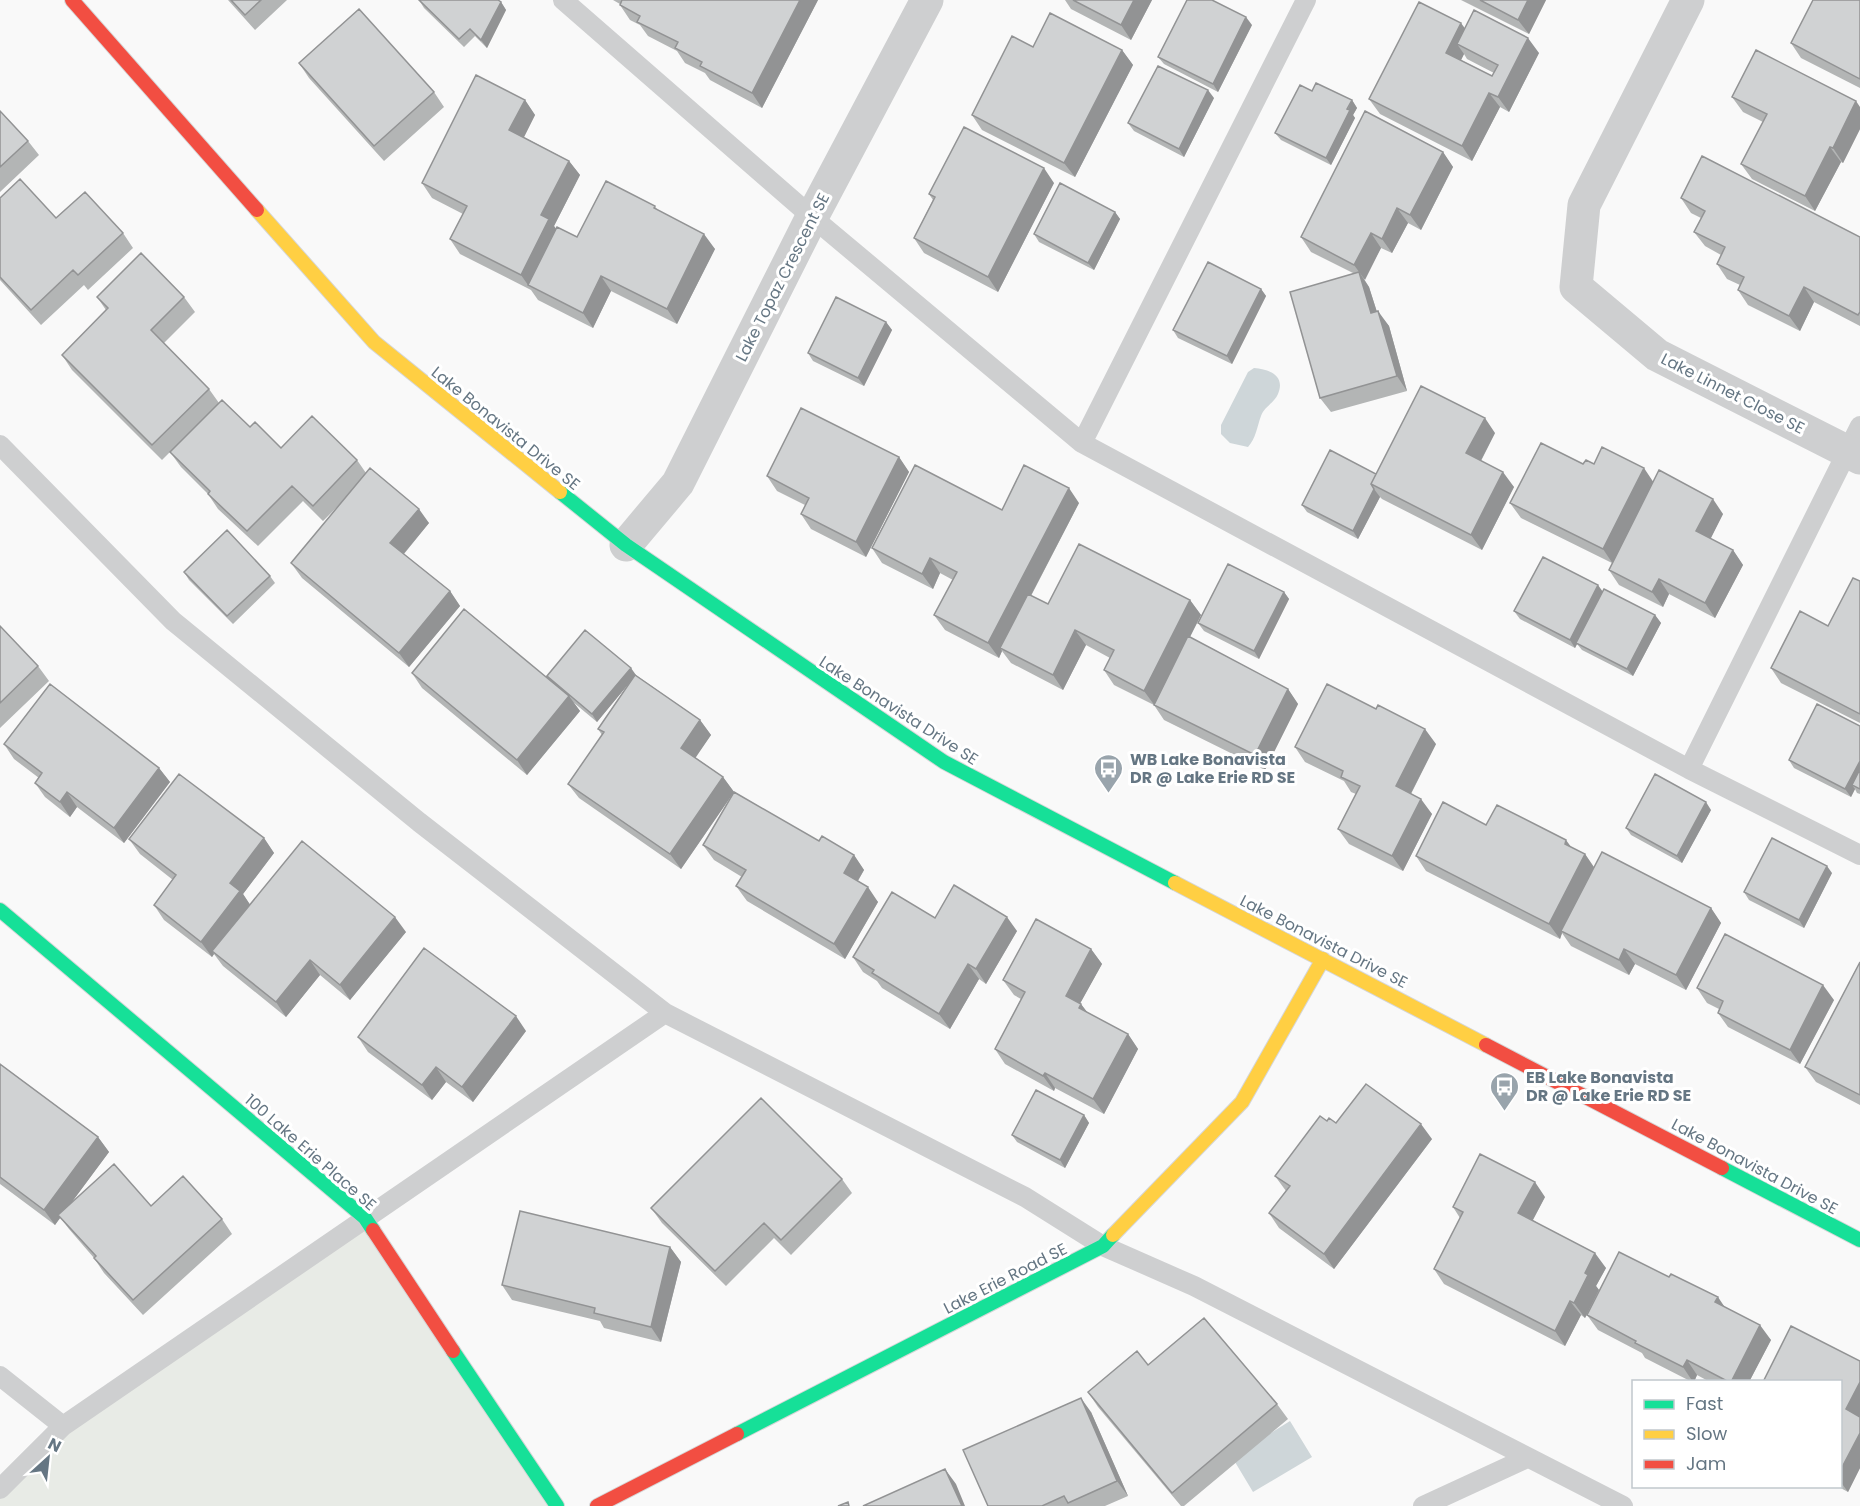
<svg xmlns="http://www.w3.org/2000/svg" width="1860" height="1506" viewBox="0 0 1860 1506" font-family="Poppins,sans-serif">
  <rect width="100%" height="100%" fill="#f9f9f9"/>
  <path fill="#e8ebe6" d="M365 1218 557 1506H0V1489L63 1426Z"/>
  <path fill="#ced6d9" d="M1254 368C1268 369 1286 375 1278 394 1274 403 1264 407 1261 416 1257 427 1256 438 1248 447L1230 443 1221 434V425L1248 372Z
    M1290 1421 1312 1457 1253 1492 1232 1457Z"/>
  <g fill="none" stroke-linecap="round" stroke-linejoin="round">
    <defs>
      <path id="fast" d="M560 492 626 545 944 762 1175 883
        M0 910 365 1218 373 1230
        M1722 1168 1860 1240
        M453 1351 557 1506
        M737 1434 1103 1246 1113 1235"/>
      <path id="slow" d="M257 210 374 342 560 492
        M1175 883 1486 1045
        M1113 1235 1242 1102 1323 959"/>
      <path id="jam" d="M72 0 257 210
        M1486 1045 1722 1168
        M373 1230 453 1351
        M597 1506 737 1434"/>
    </defs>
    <use href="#fast" stroke="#d5d6d7" stroke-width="16"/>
    <use href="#slow" stroke="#d5d6d7" stroke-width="16"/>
    <use href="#jam" stroke="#d5d6d7" stroke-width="16"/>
    <path stroke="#cecfd0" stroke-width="20" d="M563 0 812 217 1082 443 1689 769 1860 855
      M1082 443 1306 0
      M0 445 173 621 419 822 665 1013 1025 1197 1103 1246 1194 1286 1623 1506
      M1689 769 1860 426
      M0 1376 63 1426
      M0 1489 63 1426 665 1013
      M1423 1506 1527 1458"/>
    <path stroke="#cecfd0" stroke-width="33" d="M1688 0 1584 205 1576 287 1657 355 1860 458
      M626 545 678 483 812 217 927 0"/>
    <use href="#fast" stroke="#16e098" stroke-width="14"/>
    <use href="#slow" stroke="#ffcf43" stroke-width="14"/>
    <use href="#jam" stroke="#f24e42" stroke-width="14"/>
  </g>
  <path fill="#b3b5b5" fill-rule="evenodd" d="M228 0H287L255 30Z
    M419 0 501 2 506 10 487 48 475 36 464 47 424 8Z
    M613 0H818L762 108 710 80 705 73 685 63 677 51 648 36 640 25 630 20 620 5V4Z
    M1065 0H1152L1131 40 1071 9Z
    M1461 0H1546L1529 34Z
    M1860 0V88L1801 58 1791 43Z
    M1252 25 1218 92 1164 64 1158 57Z
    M1465 28 1539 53 1509 112 1500 107 1472 161 1380 114 1369 99ZM1464 54 1467 59 1494 73 1492 76 1461 60Z
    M1033 47 1122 50 1133 65 1075 177 982 130 972 115Z
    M299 63 434 92 444 107 384 161 309 78Z
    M1312 91 1352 100 1357 108 1353 115 1355 118 1331 165 1281 140 1275 133Z
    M1732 97 1860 107V129L1843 163 1841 162 1815 211 1752 179 1741 164 1763 122 1743 112Z
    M1214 98 1184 157 1134 131 1128 123Z
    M525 100 535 115 524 137 569 161 580 175 554 226 556 229 577 237 655 206 658 211 715 249 677 324 611 291 593 328 538 300 531 290 460 254 450 239 463 214 432 198 422 183Z
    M0 111 28 141 39 155 0 192Z
    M1443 152 1453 167 1421 230 1408 223 1392 253 1381 248 1364 279 1369 287 1377 312 1389 326 1407 391 1331 412 1320 398 1353 273 1311 252 1301 237Z
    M1054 183 998 292 924 253 914 238 933 200 929 194Z
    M0 198 56 218 123 233 133 248 88 290 84 285 41 325 0 280Z
    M1681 198 1860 237V326L1814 302 1800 331 1748 305 1738 290 1740 285 1727 279 1717 264 1721 255 1705 246 1694 232 1701 218 1691 213Z
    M1115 212 1120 219 1094 270 1039 242 1034 234Z
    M1261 289 1266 296 1232 364 1178 338 1173 330Z
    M97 297H184L195 312 164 343 209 389 219 403 250 427 281 448 357 460 366 473 429 523 404 554 450 591 460 606 409 667 302 578 291 563 346 498 323 521 303 501 258 546 218 509 208 494 181 467 170 452 162 460 72 370 62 355 106 310Z
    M886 322 892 330 864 386 813 361 808 353Z
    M1495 433 1481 461 1514 487 1482 550 1382 499 1380 497 1358 539 1307 512 1302 505 1376 474Z
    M899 457 909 472 866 557 811 529 801 514 805 505 777 491 767 476Z
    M1583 464H1594L1654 482 1723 514 1710 539 1733 550 1743 565 1715 618 1669 594 1663 607 1619 585 1609 570 1612 563 1521 518 1510 503Z
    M1079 503 1031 596 1048 604 1190 600 1201 615 1190 637 1288 689 1298 704 1265 770 1164 720 1154 705 1114 685 1104 670 1110 658 1086 645 1063 690 1011 663 1002 651 999 658 945 630 934 615 953 580 940 573 933 589 882 563 872 548 1002 510Z
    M184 572 270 576 275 583 233 624 189 580Z
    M1860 581V723L1781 683 1771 668 1828 626Z
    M1284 592 1289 599 1259 659 1204 631 1198 623Z
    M1603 592 1655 615 1661 623 1633 676 1582 650 1577 644 1575 648 1520 619 1514 611Z
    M0 626 38 666 49 681 0 728Z
    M412 673 548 679 636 675 700 720 711 735 695 757 723 777 734 792 681 869 579 798 568 784 602 735 598 729 629 683 597 722 573 702 580 711 527 775 422 688Z
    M1860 726V794L1857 793 1855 789 1851 797 1794 768 1789 760Z
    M4 744 159 768 170 782 124 843 77 807 70 817 45 797 35 783 39 778 14 759Z
    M1436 744 1411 794 1432 814 1403 871 1349 844 1338 829 1356 794 1351 792 1344 781 1305 762 1295 747Z
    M1711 810 1682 863 1631 835 1626 828Z
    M1486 825 1571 848 1585 854 1594 867 1711 908 1721 923 1686 990 1635 964 1629 975 1571 946 1562 933 1560 939 1426 871 1416 856Z
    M264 838 274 853 243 894 250 905 406 932 350 1000 320 975 286 1017 223 966 214 954 212 957 164 920 154 905 173 880 140 854 129 839Z
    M819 841 854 855 864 870 858 881 878 902 845 959 747 901 736 886 742 877 714 860 703 845Z
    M1832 873 1804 928 1749 900 1744 892Z
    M935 918 1017 931 986 984 979 979 950 1029 882 988 877 981 863 972 853 957Z
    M1091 949 1102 964 1080 1003 1088 1013 1128 1034 1138 1049 1104 1114 1055 1088 1054 1091 1005 1064 995 1049 1021 999 1014 995 1003 980Z
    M1860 962V1105L1816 1082 1805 1067Z
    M1697 988 1834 1000 1800 1064 1728 1027 1718 1013 1719 1009 1707 1003Z
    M526 1031 473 1102 446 1082 432 1100 368 1052 358 1037Z
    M0 1064 98 1137 109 1152 70 1204 151 1206 222 1219 232 1234 143 1315 104 1273 94 1258 69 1229 60 1217 55 1225 0 1184Z
    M1084 1115 1089 1123 1065 1168 1017 1142 1012 1135Z
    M1327 1121 1336 1123 1432 1139 1334 1269 1279 1228 1269 1213 1286 1191 1275 1176Z
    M842 1179 852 1193 791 1255 774 1238 726 1286 662 1223 651 1208Z
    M1545 1197 1533 1220 1606 1268 1596 1286 1599 1290 1585 1318 1581 1315 1565 1346 1444 1284 1434 1269 1460 1218 1453 1207Z
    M670 1247 681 1262 661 1342 604 1328 600 1321 512 1300 502 1285Z
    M1724 1306 1771 1340 1749 1382H1710L1697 1375 1694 1382H1692L1645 1358 1642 1353 1598 1330 1587 1315Z
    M1860 1361V1468L1848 1492 1837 1486H1840V1382Z
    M1148 1365 1277 1404 1288 1419 1184 1506H1181L1098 1407 1088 1392Z
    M1091 1412 1128 1496 1105 1506H988Z"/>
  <path fill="#929394" d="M800 0H818L762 108 752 93Z
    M1134 0H1152L1131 40 1121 25Z
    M1528 0H1546L1529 34 1518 20Z
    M501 2 506 10 487 48 481 40Z
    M1246 17 1252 25 1218 92 1213 84Z
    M1461 23 1472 38 1457 44 1464 54 1457 68 1446 53Z
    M1528 38 1539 53 1509 112 1498 97Z
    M1122 50 1133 65 1075 177 1064 163Z
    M1208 90 1214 98 1184 157 1179 149Z
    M1489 93 1500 107 1472 161 1462 146Z
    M525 100 535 115 520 145 509 130Z
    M1352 100 1357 108 1353 115 1355 118 1331 165 1326 158Z
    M1856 101 1860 107V129L1843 163 1833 148Z
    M1830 147 1841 162 1815 211 1805 196Z
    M1443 152 1453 167 1421 230 1410 215Z
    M569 161 580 175 554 226 560 234 528 285 521 275 541 215Z
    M1044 168 1054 183 998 292 988 277Z
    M1397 208 1408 223 1392 253 1382 239Z
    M1115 212 1120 219 1094 270 1088 263Z
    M1371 233 1381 248 1365 280 1354 265Z
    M704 234 715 249 677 324 667 309Z
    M1359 272 1369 287 1382 328 1371 313Z
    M601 276 611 291 593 328 583 313Z
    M1804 287 1814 302 1800 331 1789 316Z
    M1261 289 1266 296 1232 364 1227 356Z
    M1378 311 1389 326 1407 391 1397 376Z
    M886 322 892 330 864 386 858 378Z
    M1485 418 1495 433 1477 468 1466 453Z
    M899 457 909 472 866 557 856 542Z
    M1644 468 1654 483 1613 564 1603 549Z
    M1503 472 1514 487 1482 550 1471 535Z
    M1069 488 1079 503 1003 649 1000 648 1002 651 999 658 988 643Z
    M1374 489 1380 497 1358 539 1353 531Z
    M1713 499 1723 514 1707 546 1696 531Z
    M419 509 429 523 401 557 390 543Z
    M1733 550 1743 565 1715 618 1705 603Z
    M930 558 940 573 933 589 922 574Z
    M1659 579 1669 594 1663 607 1652 592Z
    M1598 585 1603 592 1575 648 1570 640Z
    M450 591 460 606 409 667 399 653Z
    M1284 592 1289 599 1259 659 1254 651Z
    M1190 600 1201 615 1155 706 1144 691Z
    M1655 615 1661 623 1633 676 1627 669Z
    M1075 630 1086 645 1063 690 1053 675Z
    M631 668 636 675 597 722 592 714Z
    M1288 689 1298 704 1265 770 1255 755Z
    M569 696 580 711 527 775 517 760Z
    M700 720 711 735 692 763 681 748Z
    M1425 729 1436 744 1407 801 1396 786Z
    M1860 761V779L1852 785 1855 789 1851 797 1845 789Z
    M159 768 170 782 124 843 114 828Z
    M723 777 734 792 681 869 670 854Z
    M67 792 77 807 70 817 60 802Z
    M1421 799 1432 814 1403 871 1392 856Z
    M1706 802 1711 810 1682 863 1677 856Z
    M264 838 274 853 243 894 251 906 212 951 214 954 212 957 201 942 230 883Z
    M1566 840 1577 855 1565 844Z
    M1585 854 1595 869 1561 931 1562 933 1560 939 1549 924Z
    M854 855 864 870 854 887 844 873Z
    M1827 866 1832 873 1804 928 1799 920Z
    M868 887 878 902 845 959 834 944Z
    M1711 908 1721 923 1686 990 1676 975Z
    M395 917 406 932 350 1000 340 985Z
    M1007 917 1017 931 986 984 976 969Z
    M1091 949 1102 964 1076 1011 1066 996Z
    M1624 949 1635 964 1629 975 1619 960Z
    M310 960 320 975 286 1017 276 1002Z
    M968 964 979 979 950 1029 939 1014Z
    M1823 985 1834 1000 1800 1064 1790 1050Z
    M1081 1004 1092 1019 1079 1008Z
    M516 1016 526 1031 473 1102 462 1087Z
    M1128 1034 1138 1049 1104 1114 1093 1099Z
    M436 1067 446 1082 432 1100 422 1085Z
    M1045 1073 1055 1088 1054 1091 1043 1076Z
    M1084 1115 1089 1123 1065 1168 1060 1160Z
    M1421 1124 1432 1139 1334 1269 1324 1254Z
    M98 1137 109 1152 55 1225 44 1210Z
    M1535 1182 1545 1197 1529 1227 1518 1213Z
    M670 1247 681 1262 661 1342 651 1327Z
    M1595 1253 1606 1268 1596 1286 1599 1290 1585 1318 1574 1303 1585 1273Z
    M1718 1297 1728 1312 1715 1302Z
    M1570 1301 1581 1315 1565 1346 1555 1331Z
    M1760 1325 1771 1340 1749 1382H1731Z
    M1687 1360 1697 1375 1694 1382H1693L1683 1367Z
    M1860 1382V1418L1846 1409Z
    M1081 1398 1091 1412 1128 1496 1117 1481Z
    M1860 1433V1468L1848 1492 1840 1481V1471Z
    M945 1469 956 1484 965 1506H962Z"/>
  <path fill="#d0d2d3" stroke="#929394" stroke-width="1.5" d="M231 0H261L245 15Z
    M419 0H498L501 2 481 40 470 29 459 39Z
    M622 0H800L752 93 700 66 702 62 675 48 678 42 637 22 640 16 620 5Z
    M1073 0H1134L1121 25Z
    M1187 0H1212L1246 17 1213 84 1158 57Z
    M1480 0H1528L1518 20Z
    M1813 0H1860V79L1791 43Z
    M1419 2 1461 23 1446 53 1492 76 1498 65 1457 44 1474 10 1528 38 1498 97 1489 93 1462 146 1369 99Z
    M359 9 434 92 374 146 299 63Z
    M1050 13 1122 50 1064 163 972 115 1012 36 1033 47Z
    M1756 50 1856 101 1833 148 1830 147 1805 196 1741 164 1767 114 1732 97Z
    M1158 66 1208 90 1179 149 1128 123Z
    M476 75 525 100 509 130 569 161 541 215 549 219 521 275 450 239 467 206 422 183Z
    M1316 83 1352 100 1347 109 1350 110 1326 158 1275 133 1300 85 1312 91Z
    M0 111 28 141 0 167Z
    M1365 111 1443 152 1410 215 1397 208 1382 239 1371 233 1354 265 1301 237Z
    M964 127 1044 168 988 277 914 238 935 197 929 194Z
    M1702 156 1860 237V312L1858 315 1804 287 1789 316 1738 290 1744 277 1717 264 1725 247 1694 232 1705 211 1681 198Z
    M20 179 56 218 85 192 123 233 78 275 73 270 31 310 0 277V198Z
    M606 181 655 206 654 208 704 234 667 309 601 276 583 313 528 285 557 227 577 237Z
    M1060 183 1115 212 1088 263 1034 234Z
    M141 253 184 297 151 330 209 389 152 445 62 355 108 308 97 297Z
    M1208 262 1261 289 1227 356 1173 330Z
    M1359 272 1371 313 1378 311 1397 376 1320 398 1290 292Z
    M836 297 886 322 858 378 808 353Z
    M1421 386 1485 418 1466 453 1503 472 1471 535 1371 484Z
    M222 400 250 427 255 422 281 448 312 416 357 460 313 506 292 486 247 531 208 494 210 491 170 452Z
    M801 408 899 457 856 542 801 514 809 498 767 476Z
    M1541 443 1583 464 1586 460 1594 464 1602 447 1644 468 1603 549 1510 503Z
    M1330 450 1376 474 1371 484 1374 489 1353 531 1302 505Z
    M915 465 1002 510 1024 465 1069 488 988 643 934 615 957 572 930 558 922 574 872 548Z
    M370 468 419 509 390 543 450 591 399 653 291 563Z
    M1659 470 1713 499 1696 531 1733 550 1705 603 1659 579 1652 592 1609 570Z
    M227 530 270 576 227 616 184 572Z
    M1079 544 1190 600 1144 691 1104 670 1114 650 1075 630 1053 675 1000 648 1028 594 1048 604Z
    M1543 557 1598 585 1570 640 1514 611Z
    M1228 564 1284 592 1254 651 1198 623Z
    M1853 578 1860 581V714L1771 668 1800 611 1828 626Z
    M1604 589 1655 615 1627 669 1576 643Z
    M464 609 569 696 517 760 412 673Z
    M0 626 38 666 0 703Z
    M585 630 631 668 592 714 547 676Z
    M1188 636 1288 689 1255 755 1154 705Z
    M635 675 700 720 681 748 723 777 670 854 568 784 604 732 598 729Z
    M50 684 159 768 114 828 67 792 60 802 35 783 42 773 4 744Z
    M1327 684 1376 709 1378 705 1425 729 1396 786 1421 799 1392 856 1338 829 1360 786 1341 777 1343 771 1295 747Z
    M1817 704 1860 726V761L1845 789 1789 760Z
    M1860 769V789L1852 785Z
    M179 774 264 838 230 883 240 891 201 942 154 905 176 875 129 839Z
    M1655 774 1706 802 1677 856 1626 828Z
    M734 792 819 841 822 836 854 855 844 873 868 887 834 944 736 886 746 870 703 845Z
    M1443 802 1486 825 1497 805 1566 840 1565 844 1585 854 1549 924 1416 856Z
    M1772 838 1827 866 1799 920 1744 892Z
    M302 841 395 917 340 985 310 960 276 1002 212 951Z
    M1602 852 1711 908 1676 975 1624 949 1619 960 1561 931Z
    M954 885 1007 917 976 969 968 964 939 1014 872 973 874 970 853 957 892 892 935 918Z
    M1036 919 1091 949 1066 996 1081 1004 1079 1008 1128 1034 1093 1099 1045 1073 1043 1076 995 1049 1025 992 1003 980Z
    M1725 934 1823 985 1790 1050 1718 1013 1723 1001 1697 988Z
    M424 948 516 1016 462 1087 436 1067 422 1085 358 1037Z
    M1860 962V1095L1805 1067Z
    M0 1064 98 1137 44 1210 0 1177Z
    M1366 1084 1421 1124 1324 1254 1269 1213 1290 1186 1275 1176 1320 1116 1327 1121 1329 1118 1336 1123Z
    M1036 1090 1084 1115 1060 1160 1012 1135Z
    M761 1098 842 1179 781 1240 764 1223 715 1271 651 1208Z
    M1480 1154 1535 1182 1518 1213 1595 1253 1585 1273 1588 1275 1574 1303 1570 1301 1555 1331 1434 1269 1463 1212 1453 1207Z
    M114 1164 151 1206 183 1176 222 1219 133 1300 94 1258 96 1256 58 1215Z
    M520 1211 670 1247 651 1327 594 1313 595 1308 502 1285Z
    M1619 1252 1669 1277 1671 1274 1718 1297 1715 1302 1760 1325 1731 1382H1729L1687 1360 1683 1367 1635 1343 1636 1341 1587 1315Z
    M1204 1318 1277 1404 1172 1493 1088 1392 1137 1351 1148 1365Z
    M1791 1326 1860 1361V1382L1846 1409 1860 1417V1433L1840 1471V1382H1763Z
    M1081 1398 1117 1481 1068 1503 1064 1496 1042 1506H988L963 1450Z
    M945 1469 962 1506H863Z
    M848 1502 849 1506H838Z"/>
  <defs>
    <symbol id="bus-pin" viewBox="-11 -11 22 30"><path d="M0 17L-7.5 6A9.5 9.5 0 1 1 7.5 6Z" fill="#99a4ac" stroke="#fff"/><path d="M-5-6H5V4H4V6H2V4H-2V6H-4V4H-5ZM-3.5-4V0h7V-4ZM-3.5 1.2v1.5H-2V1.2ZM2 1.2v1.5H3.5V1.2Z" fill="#fff"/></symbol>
  </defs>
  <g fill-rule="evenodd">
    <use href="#bus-pin" x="1092" y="752" width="33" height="45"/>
    <use href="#bus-pin" x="1488" y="1070" width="33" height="45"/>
  </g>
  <g text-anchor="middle" stroke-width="6" stroke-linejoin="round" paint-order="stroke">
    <g font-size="16" fill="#657683" stroke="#fff">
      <text transform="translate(782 277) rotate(-63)" y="6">Lake Topaz Crescent SE</text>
      <text transform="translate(1733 393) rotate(27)" y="6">Lake Linnet Close SE</text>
      <text transform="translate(506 428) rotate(39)" y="6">Lake Bonavista Drive SE</text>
      <text transform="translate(899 710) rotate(33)" y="6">Lake Bonavista Drive SE</text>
      <text transform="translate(1324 941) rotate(27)" y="6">Lake Bonavista Drive SE</text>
      <text transform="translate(311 1152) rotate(41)" y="6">100 Lake Erie Place SE</text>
      <text transform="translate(1755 1166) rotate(28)" y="6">Lake Bonavista Drive SE</text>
      <text transform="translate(1005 1278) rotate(-27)" y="6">Lake Erie Road SE</text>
    </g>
    <g font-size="16" font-weight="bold" fill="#657683" stroke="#fff" text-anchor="start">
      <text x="1130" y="765">WB Lake Bonavista<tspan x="1130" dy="18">DR @ Lake Erie RD SE</tspan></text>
      <text x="1526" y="1083">EB Lake Bonavista<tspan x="1526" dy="18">DR @ Lake Erie RD SE</tspan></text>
    </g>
  </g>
  <rect x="1632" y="1380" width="210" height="108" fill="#ffffff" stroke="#c1c8cd" stroke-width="1.5"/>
  <rect x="1644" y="1400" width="30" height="9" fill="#16e098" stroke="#c1c8cd" stroke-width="1.5"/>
  <text x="1686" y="1410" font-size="18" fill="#657683">Fast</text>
  <rect x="1644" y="1430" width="30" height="9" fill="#ffcf43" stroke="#c1c8cd" stroke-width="1.5"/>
  <text x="1686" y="1440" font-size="18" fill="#657683">Slow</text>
  <rect x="1644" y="1460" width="30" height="9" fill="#f24e42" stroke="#c1c8cd" stroke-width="1.5"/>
  <text x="1686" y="1470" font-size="18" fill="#657683">Jam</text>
  <g transform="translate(48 1458) rotate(27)" stroke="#ffffff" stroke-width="4.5" paint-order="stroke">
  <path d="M0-4.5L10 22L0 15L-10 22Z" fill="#657683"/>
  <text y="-9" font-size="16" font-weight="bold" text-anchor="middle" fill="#657683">N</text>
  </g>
</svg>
